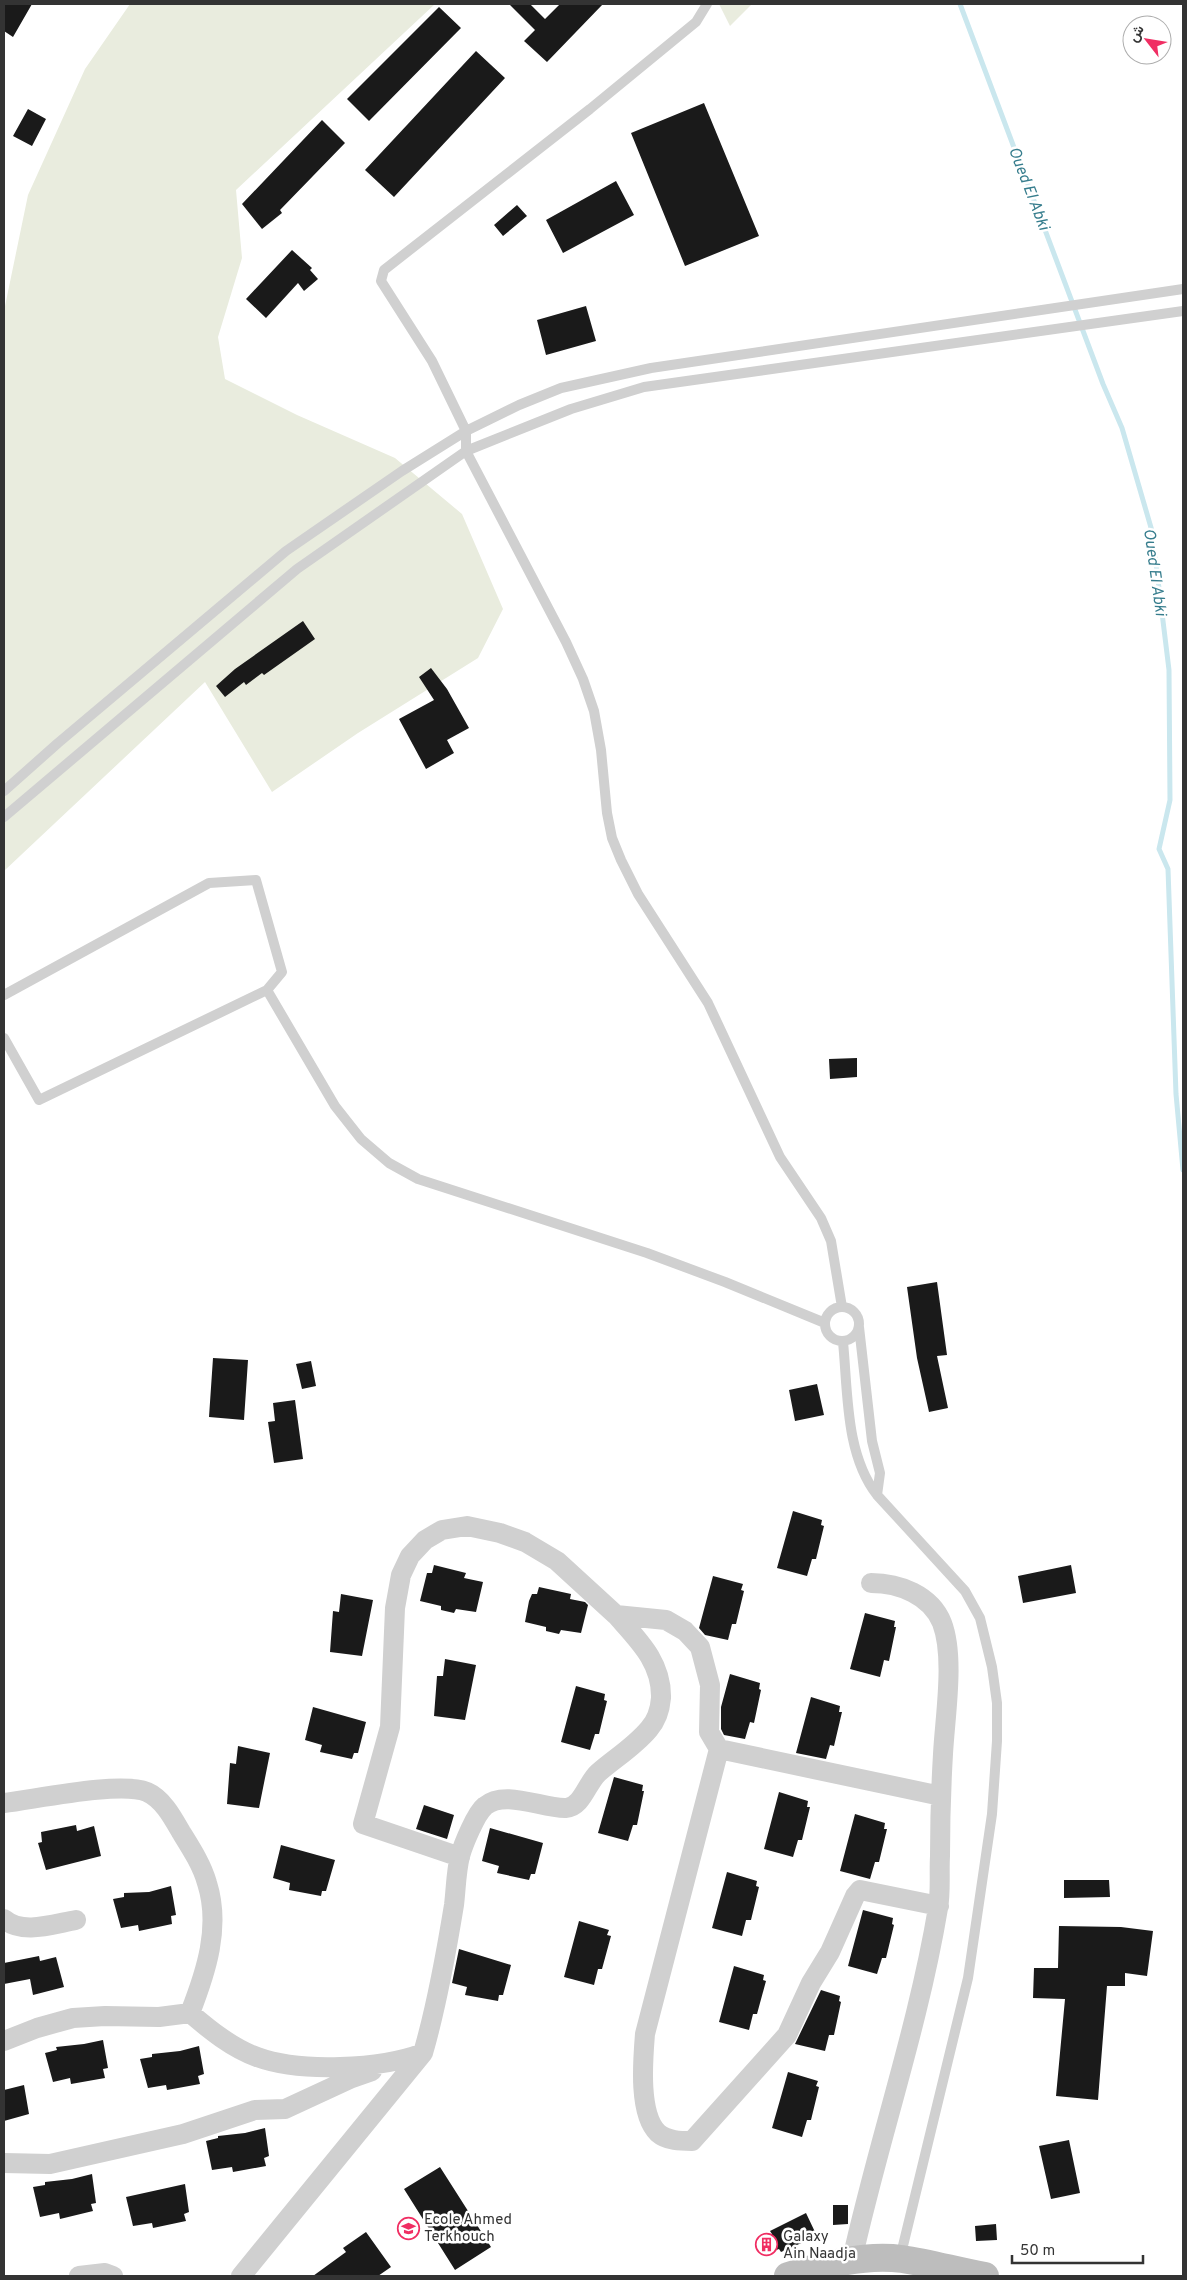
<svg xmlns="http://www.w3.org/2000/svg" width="1187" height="2280" viewBox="0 0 1187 2280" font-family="Overpass,Vazirmatn,sans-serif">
  <rect width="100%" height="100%" fill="#fff"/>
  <path fill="#e9ecde" d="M130 4H435L236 190 242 258 218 337 225 379 297 415 395 458 462 514 503 609 478 658 358 733 272 792 205 682 4 871V311L28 195 85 69Z
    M719 4H752L730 26Z"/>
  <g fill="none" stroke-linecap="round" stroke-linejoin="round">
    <path stroke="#cae7ee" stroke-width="5" d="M960 4 1103 384 1122 428 1152 531 1169 670 1170 800 1159 849 1168 869 1176 1094 1183 1170"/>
  </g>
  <path fill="#1a1a1a" d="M4 4H32L13 37 4 31Z
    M509 4H530L545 19 560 4H603L547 62 524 41 535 30Z
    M439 7 461 28 369 121 347 99Z
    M476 51 505 78 394 197 365 170Z
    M704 103 759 236 685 266 631 133Z
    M28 109 46 119 32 146 13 136Z
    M322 120 345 143 280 210 282 213 262 229 242 204Z
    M616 181 634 215 563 253 546 220Z
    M517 205 527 216 503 236 494 225Z
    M292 250 312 268 310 270 318 279 304 291 298 283 266 318 246 299Z
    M586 306 596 341 546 355 537 320Z
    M303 621 315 639 264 675 262 673 246 685 244 682 225 697 216 686 235 669Z
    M431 668 447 689 469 728 447 740 454 753 426 769 399 719 434 700 419 677Z
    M857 1058V1077L830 1079 829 1059Z
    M937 1282 947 1355 937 1356 948 1408 929 1412 917 1358 907 1287Z
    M213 1358 248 1360 244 1420 209 1417Z
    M311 1361 316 1386 302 1389 296 1364Z
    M817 1384 824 1415 795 1421 789 1390Z
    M295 1400 303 1459 274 1463 268 1422 275 1421 273 1403Z
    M793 1511 822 1520 821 1525 824 1526 816 1559H812L807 1576 777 1568Z
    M434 1565 466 1573 464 1578 483 1582 476 1612 456 1609 454 1613 441 1610V1606L420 1601 427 1573H432Z
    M1071 1565 1076 1593 1023 1603 1018 1576Z
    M713 1576 743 1584 741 1590 744 1591 736 1624H732L728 1640 705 1635 699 1628Z
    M539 1587 571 1594 570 1599 585 1602 588 1605 581 1633 561 1630 559 1634 546 1631V1627L525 1622 529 1601 532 1594H537Z
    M341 1594 373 1600 362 1656 330 1652 333 1611 339 1612Z
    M865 1613 895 1621 894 1627H896L889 1661 884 1660 880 1677 850 1669Z
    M445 1659 476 1665 465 1720 434 1716 437 1676H443Z
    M730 1674 760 1683 759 1689 761 1690 754 1723 750 1722 745 1739 724 1735 721 1729V1707Z
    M576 1686 605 1694 604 1700 607 1701 599 1734H595L590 1750 561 1742Z
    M811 1697 840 1706 839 1712H842L834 1746 830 1745 826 1759 796 1753Z
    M313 1707 366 1722 358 1753H354L352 1759 320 1752 322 1745 305 1740Z
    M238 1746 270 1753 259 1808 227 1804 230 1763 236 1764Z
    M614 1777 643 1785 642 1791H644L637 1825H633L628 1841 598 1833Z
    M779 1792 808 1801 807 1807H810L802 1840H798L793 1857 764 1849Z
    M424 1805 454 1815 447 1839 416 1829Z
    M855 1814 885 1823 884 1829H887L879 1862H875L870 1879 840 1871Z
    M76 1825 77 1831 94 1826 101 1856 46 1870 38 1843 42 1842 41 1832Z
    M490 1828 543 1843 535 1874H531L529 1880 497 1873 499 1866 482 1861Z
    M281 1845 335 1860 326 1891H322L321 1896 289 1890 290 1883 273 1878Z
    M727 1872 757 1881 756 1886 759 1887 751 1920H746L742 1936 712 1928Z
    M1064 1880H1109L1110 1897 1064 1898Z
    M171 1886 176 1915 171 1916 172 1924 139 1931 138 1925 121 1928 113 1899 124 1897V1893L149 1892Z
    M863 1910 893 1918 892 1924 894 1925 886 1958H882L877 1974 848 1966Z
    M579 1921 609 1930 607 1935 611 1936 602 1969H598L594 1985 564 1977Z
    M1059 1926 1121 1927 1153 1931 1147 1976 1125 1973V1986H1107L1098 2100 1056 2096 1065 1999 1033 1998 1034 1968H1058Z
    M459 1949 511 1965 503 1995H499L498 2001 465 1995 467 1987 452 1983Z
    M39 1956 40 1961 56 1957 64 1987 33 1995 30 1979 4 1984V1963Z
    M734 1966 764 1975 763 1980 766 1981 757 2014H753L749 2030 719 2022Z
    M821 1990 840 1996 839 2001 841 2002 834 2035H829L825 2051 795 2044Z
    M103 2040 108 2068 103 2069 105 2078 71 2084 70 2078 53 2082 45 2053 57 2050 56 2047 84 2044Z
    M199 2046 204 2074 198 2076 200 2084 167 2090 166 2085 148 2088 140 2059 152 2057V2054L180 2051Z
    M788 2072 818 2081 816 2086 819 2087 811 2120H807L802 2137 772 2128Z
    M24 2085 29 2114 4 2121V2090Z
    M265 2128 269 2156 264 2158 266 2166 233 2172 232 2167 212 2170 206 2141 218 2138V2136L245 2133Z
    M1069 2140 1080 2193 1051 2199 1039 2146Z
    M440 2167 491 2247 455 2270 404 2189Z
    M92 2174 96 2203 91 2204 93 2211 60 2219 59 2213 40 2217 33 2187 45 2185V2182L72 2179Z
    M185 2184 189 2212 184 2214 186 2221 153 2228 152 2223 133 2226 126 2197Z
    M833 2205H848V2224L833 2225Z
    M806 2213 815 2232 804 2238 806 2241 781 2252 779 2249 764 2254 759 2239 772 2234 770 2231Z
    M996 2224 997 2240 976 2241 975 2226Z
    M366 2232 391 2267 378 2276H313L346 2252 343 2248Z"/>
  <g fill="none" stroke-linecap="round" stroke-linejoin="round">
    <path stroke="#d0d0d0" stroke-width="10" d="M707 4 696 22 590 109 384 270 381 281 432 361 466 431V451L566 642 583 679 594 711 601 750 607 813 612 838 621 860 638 894 708 1003 780 1157 821 1218 831 1241 842 1307
      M4 791 58 743 286 551 402 471 466 431 519 405 561 388 651 368 1183 289
      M4 817 297 569 466 451 571 409 644 387 1183 311
      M267 990 335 1106 361 1139 389 1163 418 1179 647 1253 725 1282 825 1323
      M4 995 209 883 256 880 282 972 267 990 39 1100 4 1038
      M825 1324a17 17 0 1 1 34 0a17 17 0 1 1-34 0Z
      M859 1327 872 1441 880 1473 877 1495 965 1591 980 1618 992 1667 997 1703V1741L992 1814 968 1978 900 2258
      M843 1342C848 1391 845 1454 877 1495"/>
    <path stroke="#d0d0d0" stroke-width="20" d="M4 1803C37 1799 120 1781 147 1792 163 1799 173 1818 181 1832 191 1848 202 1865 207 1883 221 1927 206 1972 190 2013 210 2030 232 2048 257 2057 300 2073 381 2069 423 2053L241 2276
      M460 1857 363 1824 390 1727 395 1608 401 1575 410 1556 425 1540 442 1530 467 1526 500 1533 525 1542 557 1561 616 1615 666 1620 685 1631 700 1647 710 1685 709 1732 719 1749
      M939 1906 860 1890 855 1896 830 1952 811 1983 787 2035 692 2141C681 2141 667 2141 658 2133 638 2114 643 2059 645 2034L719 1749 941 1796
      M4 1919C22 1935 53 1924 76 1920
      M4 2041 37 2028 73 2018 105 2016 159 2017 190 2013
      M423 2053C437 2005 446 1954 454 1905 456 1889 456 1872 460 1856 463 1845 476 1813 485 1806 505 1789 543 1809 566 1808 582 1807 587 1783 598 1773 615 1758 634 1747 649 1729 657 1720 660 1710 661 1698 662 1662 638 1640 616 1615
      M4 2163 50 2164 183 2134 255 2110 285 2109 352 2078 372 2071
      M852 2260C878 2142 918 2028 938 1908 941 1892 939 1873 940 1856 940 1822 941 1788 943 1754 945 1716 955 1657 942 1623 931 1595 899 1583 871 1583
      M79 2276 105 2273 113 2276"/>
    <path stroke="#bdbdbd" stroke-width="28" d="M788 2276C823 2265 865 2254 902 2259 930 2263 957 2271 985 2276"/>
  </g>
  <defs>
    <symbol id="school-ring" viewBox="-11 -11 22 22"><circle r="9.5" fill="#fff" stroke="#f02e63" stroke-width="1.5"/><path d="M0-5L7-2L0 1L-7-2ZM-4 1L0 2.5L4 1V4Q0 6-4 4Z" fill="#f02e63"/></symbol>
    <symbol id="building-ring" viewBox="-11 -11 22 22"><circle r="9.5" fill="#fff" stroke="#f02e63" stroke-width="1.5"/><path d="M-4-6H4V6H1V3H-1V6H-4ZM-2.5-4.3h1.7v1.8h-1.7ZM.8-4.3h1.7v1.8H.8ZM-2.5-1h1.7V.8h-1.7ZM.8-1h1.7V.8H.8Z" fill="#f02e63"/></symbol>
  </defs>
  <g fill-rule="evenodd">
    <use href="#school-ring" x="396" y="2216" width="25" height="25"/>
    <use href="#building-ring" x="754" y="2232" width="25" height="25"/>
  </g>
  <g text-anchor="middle" stroke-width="5" stroke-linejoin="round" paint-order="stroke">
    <g font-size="15" fill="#333" stroke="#fff" text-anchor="start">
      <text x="424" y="2224">Ecole Ahmed<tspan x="424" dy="17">Terkhouch</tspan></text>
      <text x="783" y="2241">Galaxy<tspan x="783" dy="17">Ain Naadja</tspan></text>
    </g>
    <g font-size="16" font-style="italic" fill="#367d8d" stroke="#fff">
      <text transform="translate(1030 188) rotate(69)" y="6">Oued El Abki</text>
      <text transform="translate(1156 572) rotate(82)" y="6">Oued El Abki</text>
    </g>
  </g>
  <rect width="1187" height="2280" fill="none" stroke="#333333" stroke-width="10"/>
  <g transform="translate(1147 40) rotate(301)"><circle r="24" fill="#ffffff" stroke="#adadad"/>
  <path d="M0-4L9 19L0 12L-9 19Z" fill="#f02e63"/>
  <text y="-8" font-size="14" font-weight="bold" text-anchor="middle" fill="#333333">ش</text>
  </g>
  <path d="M1012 2255v8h131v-8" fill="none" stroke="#333333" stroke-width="2.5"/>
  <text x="1020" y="2255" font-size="15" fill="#333333" stroke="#ffffff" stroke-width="4" paint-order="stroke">50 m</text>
</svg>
